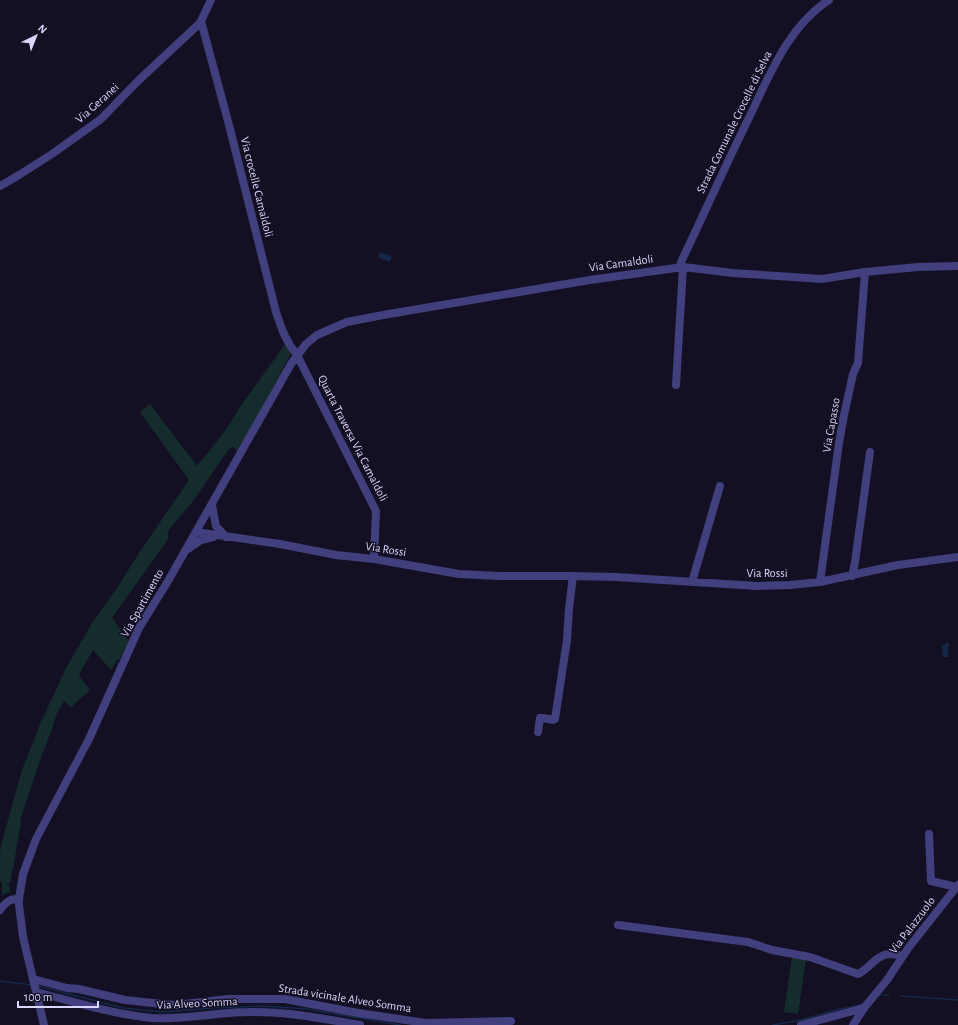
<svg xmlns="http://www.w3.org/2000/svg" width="958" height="1025" viewBox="0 0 958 1025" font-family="'Alegreya Sans',sans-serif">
  <rect width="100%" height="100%" fill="#131023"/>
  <path fill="#142d2c" d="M286 343 290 351V355L239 451 232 447 229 449 190 505 171 527 167 534 169 536 166 542 112 618 129 641 119 660H117L111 670 93 650 79 674 80 677 90 690 71 707 64 701 55 718 53 726 39 763 20 820 21 821 13 869 12 871 10 884 8 883 7 885 9 886 10 892 2 895V882H0V855L1 845 22 770 41 722 65 670 92 623 117 588 141 550 189 480 140 412 150 404 197 466C213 447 228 428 240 407Z
    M792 956 806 958 798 1014 784 1012Z"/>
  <path fill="#142949" d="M380 252 392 257 389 262 378 257Z
    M946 643H949V646H948V657H943L942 645H946Z"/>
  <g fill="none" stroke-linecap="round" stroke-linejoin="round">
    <path stroke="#142949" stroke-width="1.5" d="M0 981 32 985
      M38 986 123 1008 162 1012 214 1008 262 1006 307 1009 400 1025
      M878 995H889
      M901 996 958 1000
      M773 1025 801 1020 840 1009 852 1007 863 1004"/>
    <path stroke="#413f7e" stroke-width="8" d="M201 21 229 125 276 312C282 330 285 340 297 355L376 511 374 559
      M0 186 19 175 52 154 101 119 139 80 200 23 211 0
      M679 268 682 260C703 216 723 171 744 128 766 84 786 27 829 0
      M676 385 683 267
      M212 505 216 526 226 537
      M196 532 280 544 336 555 374 559 459 574 499 576H573L616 577 757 586 790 585 820 582 898 565 958 557
      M188 549 201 540 213 537
      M852 576 855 562 870 452
      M692 582 720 486
      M820 582 839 443 844 415 853 374 858 363 865 272
      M538 732 540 718H543L553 720 555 719 567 640 569 608 573 576
      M929 834 931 881 956 887
      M0 910C5 903 10 898 19 899
      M618 925 748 942 772 950 810 957 858 974C869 969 877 954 890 954 895 954 899 955 903 956
      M33 979 67 988 79 989 125 1000 162 1004 176 1005 228 999H285L358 1013 426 1023 511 1021
      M36 992C75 1002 112 1014 152 1018 184 1020 217 1012 249 1012 286 1011 324 1019 360 1025
      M44 1025 23 937 19 905V899L23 874 36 839 89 739 139 628 168 581 291 364 306 344 317 335 347 322 383 315 590 280 683 267 733 273 822 279 865 272 918 267 958 266
      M801 1025 864 1008
      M853 1025 864 1008 887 980 909 947 958 885"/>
  </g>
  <g text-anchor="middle" stroke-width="3" stroke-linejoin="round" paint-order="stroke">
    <g font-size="12" fill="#dad6fc" stroke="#131023">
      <text transform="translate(97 103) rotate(-42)" y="4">Via Geranei</text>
      <text transform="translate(734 122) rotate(-64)" y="4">Strada Comunale Crocelle di Selva</text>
      <text transform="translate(257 187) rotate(76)" y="4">Via crocelle Camaldoli</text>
      <text transform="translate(621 263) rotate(-8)" y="4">Via Camaldoli</text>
      <text transform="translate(831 425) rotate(-80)" y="4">Via Capasso</text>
      <text transform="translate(353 438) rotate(63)" y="4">Quarta Traversa Via Camaldoli</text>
      <text transform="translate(386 549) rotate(9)" y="4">Via Rossi</text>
      <text x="767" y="577">Via Rossi</text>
      <text transform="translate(142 603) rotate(-61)" y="4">Via Spartimento</text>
      <text transform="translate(912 925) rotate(-53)" y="4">Via Palazzuolo</text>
      <text transform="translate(345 998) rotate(9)" y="4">Strada vicinale Alveo Somma</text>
      <text transform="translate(197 1003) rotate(-3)" y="4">Via Alveo Somma</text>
    </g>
  </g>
  <g transform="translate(36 36) rotate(43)" stroke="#131023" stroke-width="3" paint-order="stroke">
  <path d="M0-3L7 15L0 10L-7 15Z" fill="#dad6fc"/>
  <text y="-6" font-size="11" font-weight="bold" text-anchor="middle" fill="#dad6fc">N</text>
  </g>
  <path d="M18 1001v6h80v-6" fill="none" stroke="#dad6fc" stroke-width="2"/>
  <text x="24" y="1001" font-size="12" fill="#dad6fc" stroke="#131023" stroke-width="3" paint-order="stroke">100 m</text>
</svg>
